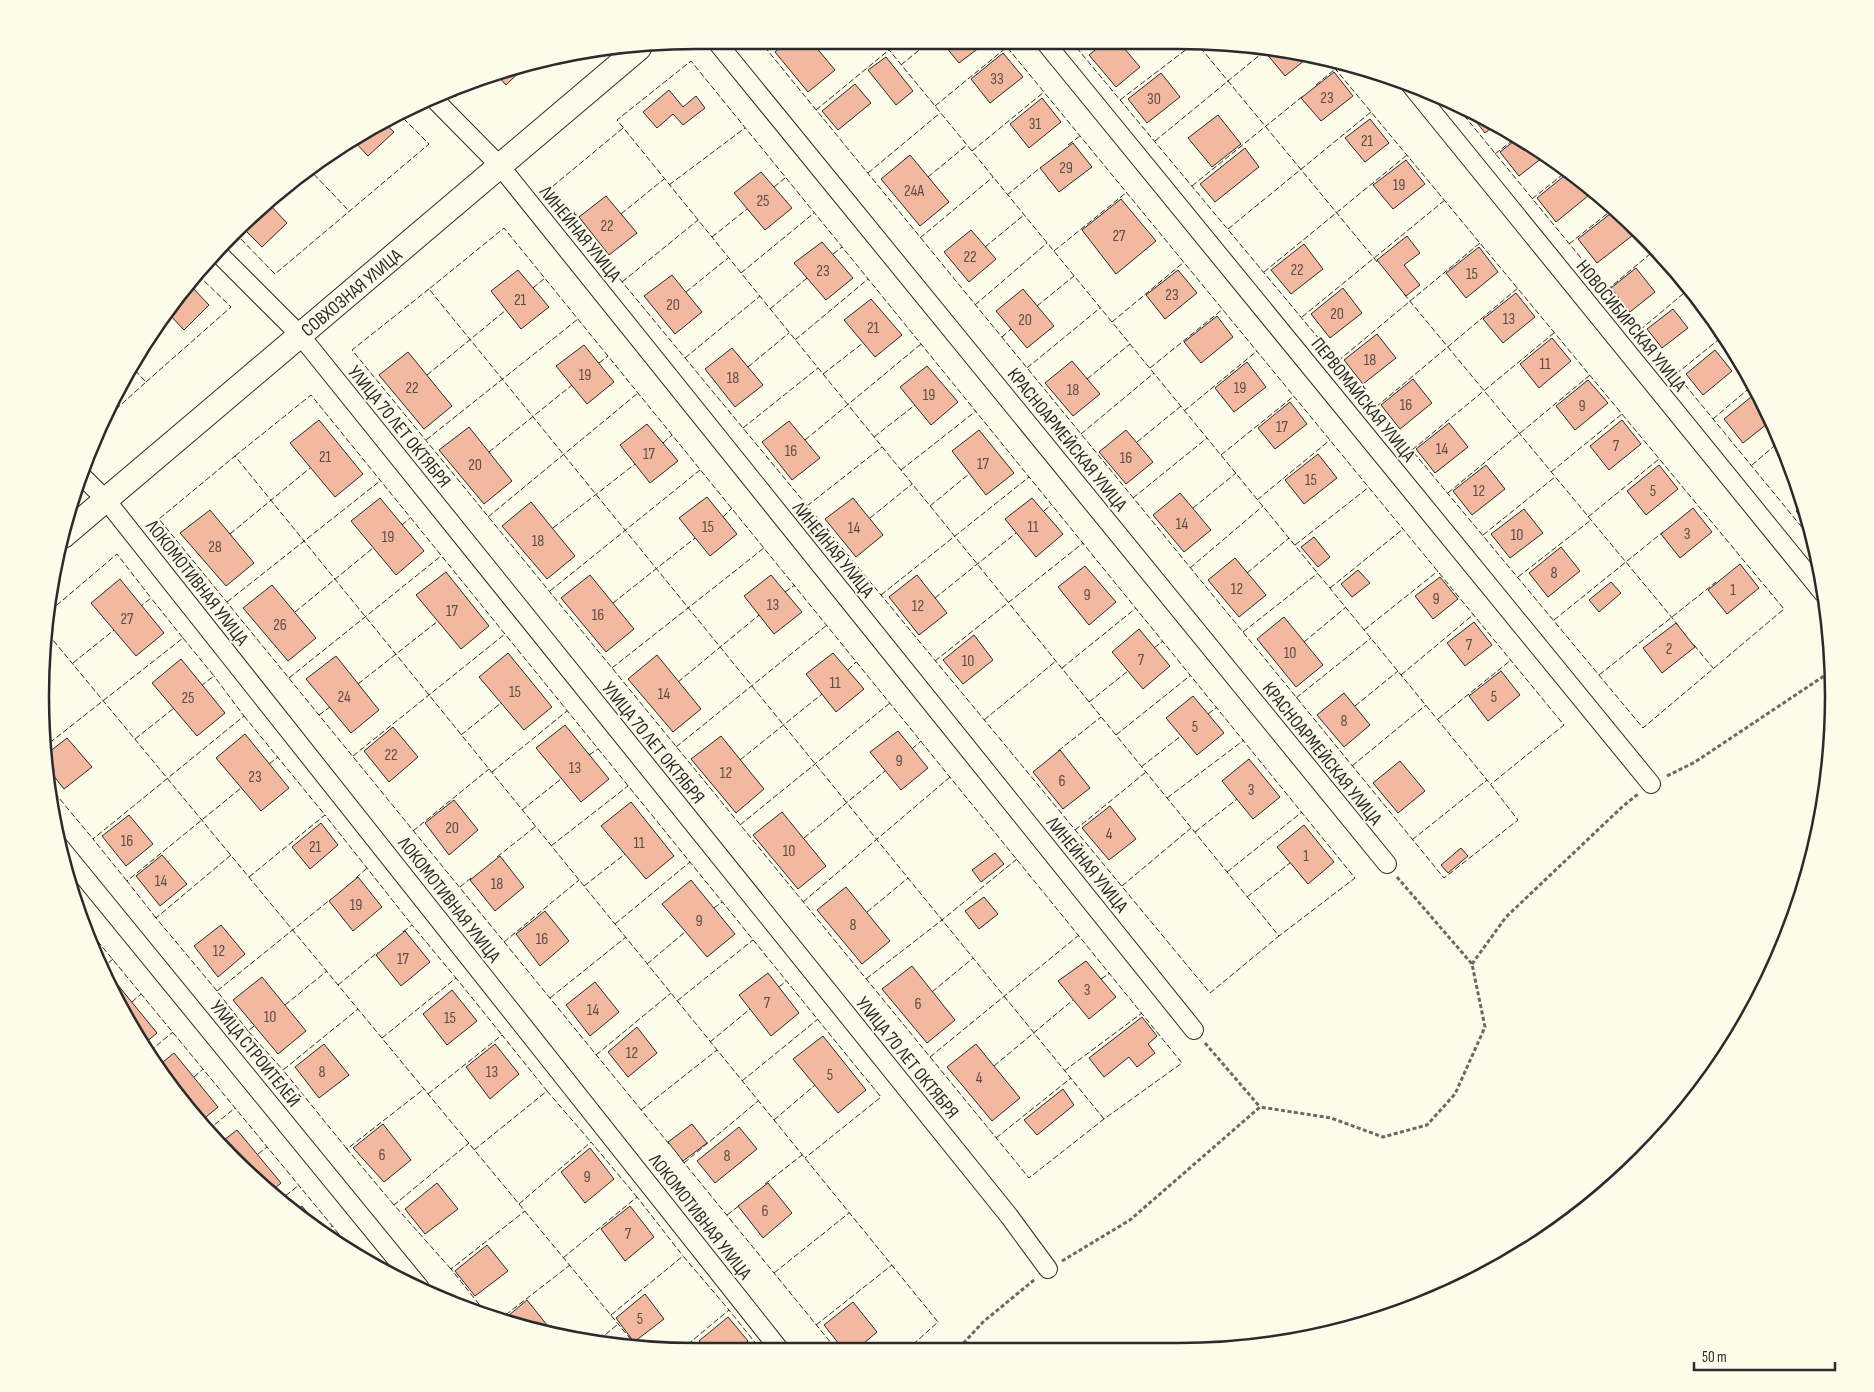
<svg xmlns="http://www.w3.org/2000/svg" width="1874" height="1392" viewBox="0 0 1874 1392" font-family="'Sofia Sans Condensed',sans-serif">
  <rect width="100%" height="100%" fill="#fdfbea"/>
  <path fill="#f2b8a0" stroke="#2b2b2b" d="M789 40H810L835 70 808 92 775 52Z
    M941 41H988L959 63Z
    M1106 41H1118L1140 67 1116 87 1089 55Z
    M1269 49 1310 56 1285 76 1266 53Z
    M1003 53 1023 77 990 103 971 79Z
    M886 57 913 91 896 105 868 70Z
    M526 62H530L506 85 497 75Z
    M1334 72 1353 96 1321 121 1301 98Z
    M1161 73 1180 97 1147 123 1128 99Z
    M855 84 871 103 838 130 822 111Z
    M669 90 683 107 696 96 705 108 683 125 673 114 657 128 643 112Z
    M1042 98 1061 122 1029 148 1010 124Z
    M1466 109 1495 125 1485 133Z
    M1218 115 1241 144 1212 167 1188 138Z
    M1370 119 1389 143 1365 162 1345 138Z
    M383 122 394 132 368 156 352 139 368 128Z
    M1518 138 1547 154 1519 176 1500 152Z
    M1073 143 1092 167 1059 192 1040 168Z
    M1245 148 1259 167 1215 202 1200 184Z
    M910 155 949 202 920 226 881 179Z
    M1406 160 1425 184 1393 209 1373 185Z
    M761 172 792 208 765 230 734 193Z
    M1569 172 1588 196 1556 222 1537 198Z
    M606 196 637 233 609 255 579 217Z
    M1121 199 1156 241 1116 274 1082 230Z
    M268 203 287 223 262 247 242 227Z
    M1615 210 1630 222 1637 232 1597 263 1578 239Z
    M971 230 996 259 969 282 944 252Z
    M1407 236 1420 253 1404 265 1420 285 1406 296 1377 260Z
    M822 242 853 278 826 300 794 263Z
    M1304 244 1323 269 1291 294 1271 270Z
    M1479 247 1498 272 1466 298 1446 273Z
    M1636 268 1655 292 1630 312 1611 288Z
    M518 270 549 307 521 329 491 291Z
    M1178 270 1197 293 1165 319 1146 295Z
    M672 275 702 312 675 334 644 296Z
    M189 284 209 305 184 330 169 314Z
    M1343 288 1362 313 1330 338 1311 314Z
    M1023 289 1054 326 1027 348 996 311Z
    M1516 293 1535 317 1503 343 1483 319Z
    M871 299 902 335 875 357 844 320Z
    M1673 309 1688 328 1662 348 1647 329Z
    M1217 316 1233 337 1201 363 1184 342Z
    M1377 334 1396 358 1363 384 1344 360Z
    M1552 338 1571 361 1539 388 1520 364Z
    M584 345 614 382 587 404 556 366Z
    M732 348 763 385 735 407 705 369Z
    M1715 350 1732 371 1703 395 1686 374Z
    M408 352 452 406 424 429 379 375Z
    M1072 361 1100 394 1073 416 1045 383Z
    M1247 362 1266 387 1234 412 1215 388Z
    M927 366 958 402 931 425 900 387Z
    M1413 379 1432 403 1400 429 1381 405Z
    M1588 380 1608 403 1575 430 1556 406Z
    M1756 393 1766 406 1772 420 1743 443 1724 419Z
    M1290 402 1307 424 1275 449 1258 428Z
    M319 420 363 474 335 497 290 443Z
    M1622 420 1641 444 1609 470 1590 446Z
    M789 421 820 458 792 480 762 442Z
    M1449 423 1468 447 1435 473 1416 449Z
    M647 424 678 461 650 483 620 445Z
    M469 427 512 481 484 504 439 450Z
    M979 430 1014 473 986 495 952 451Z
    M1126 430 1153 462 1126 484 1099 452Z
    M1318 454 1337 478 1304 504 1285 480Z
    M1486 465 1505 489 1472 515 1453 491Z
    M1659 465 1678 489 1646 515 1627 491Z
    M1180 493 1211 530 1184 552 1153 515Z
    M707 497 737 534 710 556 679 518Z
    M380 498 424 551 396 575 351 521Z
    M853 498 883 535 856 557 825 519Z
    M1032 498 1063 534 1036 557 1005 519Z
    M531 502 575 556 547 579 502 526Z
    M1804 506 1812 526 1813 532 1796 511Z
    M1693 508 1712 532 1680 558 1661 534Z
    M1524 509 1543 533 1510 558 1491 534Z
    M210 510 254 563 226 586 180 533Z
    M1314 537 1330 557 1318 567 1301 547Z
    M1561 547 1580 571 1548 597 1529 573Z
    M1235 558 1266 595 1239 617 1208 580Z
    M1740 564 1759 588 1727 614 1708 590Z
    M1085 566 1116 602 1089 625 1058 587Z
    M1358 570 1370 583 1352 597 1341 584Z
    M446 572 489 626 461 649 416 595Z
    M590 575 634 629 606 652 561 598Z
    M771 575 802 612 774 634 744 596Z
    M917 575 947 613 919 635 889 597Z
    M1440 577 1458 599 1433 619 1415 596Z
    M120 579 164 633 136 656 91 603Z
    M1611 582 1621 593 1599 612 1589 600Z
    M272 585 316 638 288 661 243 608Z
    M1284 617 1323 665 1296 687 1257 639Z
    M1474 622 1492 645 1465 666 1447 643Z
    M1676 623 1695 647 1662 673 1643 648Z
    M1139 629 1170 666 1143 689 1112 652Z
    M974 635 993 660 963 684 943 660Z
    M508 653 552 707 524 730 479 677Z
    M833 653 864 689 836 712 806 674Z
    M657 655 701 709 673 732 628 679Z
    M336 656 379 710 351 733 306 679Z
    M181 659 225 713 197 736 152 683Z
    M1501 671 1520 695 1488 721 1469 696Z
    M1344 693 1370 725 1344 747 1317 715Z
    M1193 696 1224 733 1197 755 1166 718Z
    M565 725 609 779 581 802 536 748Z
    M393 727 418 757 389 782 364 751Z
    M898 731 928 768 901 790 870 752Z
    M245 734 289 788 261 811 216 758Z
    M721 736 764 789 736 813 691 759Z
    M67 738 92 767 64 789 46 766 44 756Z
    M1060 750 1090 788 1063 809 1033 772Z
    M1249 759 1280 797 1253 819 1222 781Z
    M1400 761 1425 791 1398 813 1373 783Z
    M454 800 478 830 449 855 425 823Z
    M631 802 674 856 646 879 601 826Z
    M1110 806 1136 839 1109 860 1082 828Z
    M782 812 826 866 798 889 753 835Z
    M129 815 153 844 126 866 102 836Z
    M321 823 338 845 310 869 292 847Z
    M1304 825 1334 862 1308 884 1277 847Z
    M1461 848 1468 856 1448 873 1441 865Z
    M995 853 1004 864 981 882 972 870Z
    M162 855 187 884 160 906 136 876Z
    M500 856 524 887 495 911 470 880Z
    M358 877 382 907 353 931 329 901Z
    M691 880 735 934 707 957 662 904Z
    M846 887 890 941 862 964 817 910Z
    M984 897 998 914 979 929 965 911Z
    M545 911 569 941 540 966 516 934Z
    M221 925 245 954 218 977 194 946Z
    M405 931 430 962 401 986 376 955Z
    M1086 961 1116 997 1089 1019 1058 981Z
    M912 966 955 1020 927 1043 882 989Z
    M768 973 799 1013 771 1036 739 995Z
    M262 977 306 1031 278 1054 233 1000Z
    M113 979 157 1033 145 1043 110 982Z
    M595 982 619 1012 590 1036 566 1005Z
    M452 990 477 1021 447 1045 423 1014Z
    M1142 1017 1157 1036 1148 1044 1155 1053 1137 1067 1129 1057 1104 1077 1089 1058Z
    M637 1027 657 1053 628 1077 608 1052Z
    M823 1036 866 1090 838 1113 793 1059Z
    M324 1044 349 1075 319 1098 295 1067Z
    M495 1044 519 1074 490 1099 466 1067Z
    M976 1044 1020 1098 992 1121 947 1067Z
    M174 1053 218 1107 200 1122 175 1095 158 1066Z
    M1063 1089 1074 1105 1037 1135 1024 1120Z
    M383 1124 411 1160 384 1182 353 1148Z
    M692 1124 707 1143 683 1161 668 1142Z
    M739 1127 757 1149 715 1183 697 1161Z
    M237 1130 281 1183 269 1193 220 1143Z
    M590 1148 614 1179 585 1203 561 1172Z
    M437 1183 458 1209 425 1234 405 1209Z
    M768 1183 792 1213 763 1238 738 1206Z
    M302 1206 323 1232 295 1212Z
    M630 1206 654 1237 625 1261 601 1229Z
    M487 1245 508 1271 475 1296 455 1271Z
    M645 1294 664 1319 634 1342 616 1318Z
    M527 1300 551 1330 502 1321Z
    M853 1302 877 1332 857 1349H843L824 1325Z
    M728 1317 748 1341 736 1350H707L699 1341Z"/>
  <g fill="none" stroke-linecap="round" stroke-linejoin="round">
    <defs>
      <path id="street" d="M715 40 1387 864
        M1044 41 1651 784
        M1409 83 1823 593
        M435 100 500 166 1194 1030
        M216 251 300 335 1009 1216 1048 1269
        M83 477 106 500 780 1350
        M59 846 420 1288"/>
      <path id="secondary" d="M63 536 639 48"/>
    </defs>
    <use href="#street" stroke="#2b2b2b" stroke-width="20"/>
    <use href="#secondary" stroke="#2b2b2b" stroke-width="26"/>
    <path stroke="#6a6964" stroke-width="3" stroke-dasharray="4 2.5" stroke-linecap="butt" d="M1667 776 1695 762 1824 676 1832 660
      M1472 964 1506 917 1622 807 1638 794
      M1205 1043 1260 1107
      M1062 1261 1130 1220 1260 1107 1331 1118 1383 1137 1427 1125 1455 1094 1485 1027 1472 964 1397 877
      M959 1348 983 1322 1034 1280"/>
    <use href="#street" stroke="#fdfbea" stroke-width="18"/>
    <use href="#secondary" stroke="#fdfbea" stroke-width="24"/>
    <path stroke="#2b2b2b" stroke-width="1" stroke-dasharray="6 2.5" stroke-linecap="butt" d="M759 40 1444 878 1518 820 1487 780 881 40
      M1002 41 1564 725 1491 784
      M1071 41 1643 728 1784 609 1327 59
      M1195 41 1378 263
      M817 49 828 40
      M901 65 930 41
      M1316 85 1335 69
      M452 93 456 97 466 87
      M1120 100 1196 42
      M1453 102 1814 542
      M935 106 1007 47
      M816 110 889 50
      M623 128 547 191 1210 993 1279 936 617 120 691 61 1355 878 1279 936
      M1155 141 1267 49
      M1068 145 1080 136
      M972 151 1044 92
      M1495 154 1517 137
      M308 168 349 211
      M313 173 346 143
      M868 173 940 113
      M928 177 967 145
      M669 185 745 128
      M1192 186 1303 96
      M774 187 785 178
      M1007 195 1041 167
      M1532 199 1567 171
      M271 206 309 170
      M621 214 664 179
      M1228 229 1371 112
      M235 233 275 274 429 144 400 115
      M712 237 747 209
      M920 238 993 177
      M1569 244 1613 209
      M985 247 1024 215
      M1054 251 1127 192
      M833 254 842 247
      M1264 272 1407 155
      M741 273 814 213
      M622 282 698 220
      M533 288 545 278
      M429 289 352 350 1029 1178 1104 1119 1182 1063 504 228 429 289 1104 1119
      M1607 290 1656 249
      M686 292 728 258
      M1404 294 1678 625
      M975 305 1047 243
      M1037 306 1074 276
      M770 309 807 278
      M1302 317 1445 200
      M1112 322 1184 262
      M1640 330 1690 288
      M1002 337 1011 329
      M795 340 868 279
      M685 358 760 296
      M1338 361 1480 243
      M599 363 608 356
      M748 367 789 333
      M1027 368 1100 308
      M1150 368 1223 309
      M823 374 863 343
      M1676 374 1723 336
      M427 375 506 310
      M1087 379 1130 344
      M146 382 231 307 196 273
      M1376 407 1518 288
      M1184 411 1257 351
      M1713 419 1753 385
      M103 421 146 382 133 368
      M743 428 818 368
      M1081 434 1154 373
      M874 437 915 405
      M426 440 578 319
      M805 440 921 344
      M1137 442 1181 406
      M663 443 672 435
      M1412 450 1554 333
      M489 452 572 385
      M1221 455 1294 396
      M235 456 311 395 849 1058 881 1097 805 1158
      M1752 465 1780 441
      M901 470 976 411
      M1551 472 1622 414
      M1448 493 1590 375
      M1133 498 1207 438
      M1257 500 1330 440
      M807 506 882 447
      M930 506 969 474
      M1193 508 1236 473
      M1044 511 1051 505
      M488 517 638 393
      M723 517 732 508
      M1588 517 1659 459
      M870 518 912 484
      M402 525 410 518
      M553 528 635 464
      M230 534 310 468
      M1483 535 1555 477
      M1295 545 1369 487
      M1190 568 1263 506
      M1247 573 1289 538
      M1518 577 1591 520
      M1330 588 1403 529
      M550 591 700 470
      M785 592 795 585
      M881 595 1029 477
      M935 598 1016 533
      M227 602 380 481
      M613 603 695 538
      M50 611 117 554 151 598 141 606
      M295 612 373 548
      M1554 620 1663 532
      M1364 630 1438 571
      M1243 632 1318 573
      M48 634 638 1348
      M183 638 214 676 202 685
      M1304 642 1346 607
      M1694 645 1713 668
      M1154 648 1163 641
      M935 661 1083 543
      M73 663 114 630
      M612 668 764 548
      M1062 668 1136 608
      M848 670 856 662
      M1401 675 1474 614
      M1599 675 1716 582
      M289 678 441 556
      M678 682 759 615
      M358 684 438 621
      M1296 698 1371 638
      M1089 702 1128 671
      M1355 706 1398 671
      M1208 714 1217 707
      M319 715 330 707
      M244 716 325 815
      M1438 719 1511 660
      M984 720 1056 661
      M461 735 501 703
      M1116 735 1191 675
      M135 739 174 708
      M676 747 827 625
      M43 748 183 638 151 598
      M912 749 921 741
      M1058 751 1101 717
      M589 755 598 749
      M353 756 505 634
      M740 760 822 694
      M269 764 278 757
      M1352 766 1426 705
      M1141 767 1181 736
      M492 772 567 711
      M49 786 93 839
      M1167 798 1244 740
      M522 810 561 779
      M740 825 890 703
      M1075 830 1146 772
      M413 831 489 769
      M1195 832 1237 799
      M804 838 885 771
      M1412 840 1487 780
      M551 846 628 786
      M497 857 536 826
      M1227 872 1302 812
      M249 877 325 815 412 925
      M356 878 367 868
      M127 881 93 839 244 716 214 676
      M584 886 625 854
      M1122 886 1191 828
      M460 887 471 878
      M1247 897 1290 863
      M803 902 950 777
      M714 908 722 902
      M867 912 908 878
      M156 918 127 881 241 788
      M81 921 357 1256
      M615 924 690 862
      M403 932 412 925 456 978
      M504 942 579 880
      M647 964 685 932
      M102 968 113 959
      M866 979 942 920 1017 859
      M1101 979 1110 973
      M338 985 378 952
      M779 987 786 981
      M217 991 156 918 231 855
      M932 992 973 958
      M550 998 626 937
      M677 1001 753 940
      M132 1002 141 994
      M285 1005 327 971
      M254 1026 248 1031 283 1070
      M248 1031 217 991 331 899
      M382 1038 456 978 502 1035
      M710 1042 750 1009
      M150 1051 173 1032
      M596 1055 671 993
      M930 1057 1079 935
      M994 1066 1073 1000
      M1064 1071 1142 1013
      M194 1077 203 1069
      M742 1081 818 1019
      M428 1094 502 1035 547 1091
      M641 1110 717 1050
      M774 1120 815 1085
      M208 1130 235 1108
      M996 1138 1071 1078
      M669 1144 159 519 235 456 938 1322 908 1349
      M347 1149 283 1070 358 1009
      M474 1150 547 1091 591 1142
      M258 1154 267 1147
      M681 1159 836 1349
      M684 1163 758 1101
      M765 1184 802 1155
      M279 1201 299 1185
      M519 1204 591 1142 637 1197
      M394 1205 347 1149 424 1089
      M727 1215 740 1205
      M324 1232 332 1226
      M563 1258 637 1197 683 1256
      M451 1269 394 1205 469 1143
      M774 1273 849 1213
      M611 1315 683 1256 729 1310
      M490 1318 451 1269 525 1211
      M499 1320 570 1265
      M816 1325 892 1265
      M599 1340 618 1324
      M681 1350 729 1310 761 1350"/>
  </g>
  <g text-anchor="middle" stroke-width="4" stroke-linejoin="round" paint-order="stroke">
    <g font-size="16" fill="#5d4e48">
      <text x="997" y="84">33</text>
      <text x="1327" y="103">23</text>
      <text x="1154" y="104">30</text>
      <text x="1035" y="129">31</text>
      <text x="1367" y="146">21</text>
      <text x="1066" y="173">29</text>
      <text x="1399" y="190">19</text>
      <text x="914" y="196">24А</text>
      <text x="763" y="206">25</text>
      <text x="607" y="231">22</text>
      <text x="1119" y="241">27</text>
      <text x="970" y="262">22</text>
      <text x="1297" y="275">22</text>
      <text x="823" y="276">23</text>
      <text x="1472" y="279">15</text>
      <text x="1172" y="300">23</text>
      <text x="520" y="305">21</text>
      <text x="673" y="310">20</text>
      <text x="1337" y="319">20</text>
      <text x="1509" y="324">13</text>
      <text x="1025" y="325">20</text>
      <text x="873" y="333">21</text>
      <text x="1370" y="365">18</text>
      <text x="1545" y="369">11</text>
      <text x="585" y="380">19</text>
      <text x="733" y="383">18</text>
      <text x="412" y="393">22</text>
      <text x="1240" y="393">19</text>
      <text x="1073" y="395">18</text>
      <text x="929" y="400">19</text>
      <text x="1406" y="410">16</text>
      <text x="1582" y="411">9</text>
      <text x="1282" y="432">17</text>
      <text x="1616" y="451">7</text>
      <text x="1442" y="454">14</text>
      <text x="791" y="456">16</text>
      <text x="649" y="459">17</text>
      <text x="325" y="462">21</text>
      <text x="1126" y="463">16</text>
      <text x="983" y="469">17</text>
      <text x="475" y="470">20</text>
      <text x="1311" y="485">15</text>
      <text x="1479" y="496">12</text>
      <text x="1653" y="496">5</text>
      <text x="1182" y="529">14</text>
      <text x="708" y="532">15</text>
      <text x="1033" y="532">11</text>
      <text x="854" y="533">14</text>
      <text x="1687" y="539">3</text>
      <text x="1517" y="540">10</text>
      <text x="388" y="542">19</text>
      <text x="538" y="546">18</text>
      <text x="215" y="552">28</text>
      <text x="1554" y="578">8</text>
      <text x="1237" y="594">12</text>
      <text x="1733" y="595">1</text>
      <text x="1087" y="600">9</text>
      <text x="1436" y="604">9</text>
      <text x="773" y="610">13</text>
      <text x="918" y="611">12</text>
      <text x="452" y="616">17</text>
      <text x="598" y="620">16</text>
      <text x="127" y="624">27</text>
      <text x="280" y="630">26</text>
      <text x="1469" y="650">7</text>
      <text x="1669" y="654">2</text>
      <text x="1290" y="658">10</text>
      <text x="1141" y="665">7</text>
      <text x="968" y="666">10</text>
      <text x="835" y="688">11</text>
      <text x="515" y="697">15</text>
      <text x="664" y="699">14</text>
      <text x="344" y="702">24</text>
      <text x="1494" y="702">5</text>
      <text x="188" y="703">25</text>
      <text x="1344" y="726">8</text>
      <text x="1195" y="732">5</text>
      <text x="391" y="760">22</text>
      <text x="899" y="766">9</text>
      <text x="575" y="773">13</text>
      <text x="726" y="778">12</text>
      <text x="255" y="782">23</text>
      <text x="1062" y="786">6</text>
      <text x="1251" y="795">3</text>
      <text x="452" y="833">20</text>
      <text x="1109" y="839">4</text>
      <text x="127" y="846">16</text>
      <text x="639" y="848">11</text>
      <text x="315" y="852">21</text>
      <text x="789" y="856">10</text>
      <text x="1306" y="861">1</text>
      <text x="161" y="886">14</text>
      <text x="497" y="889">18</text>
      <text x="356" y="910">19</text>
      <text x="699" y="926">9</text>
      <text x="853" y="930">8</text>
      <text x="542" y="944">16</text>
      <text x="219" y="956">12</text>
      <text x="403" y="964">17</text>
      <text x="1087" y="995">3</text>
      <text x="767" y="1008">7</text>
      <text x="918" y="1009">6</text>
      <text x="593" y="1015">14</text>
      <text x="270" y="1022">10</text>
      <text x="450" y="1023">15</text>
      <text x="632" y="1058">12</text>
      <text x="322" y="1077">8</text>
      <text x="492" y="1077">13</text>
      <text x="830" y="1080">5</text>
      <text x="979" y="1083">4</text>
      <text x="382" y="1160">6</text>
      <text x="727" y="1161">8</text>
      <text x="587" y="1182">9</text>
      <text x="765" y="1216">6</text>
      <text x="628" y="1239">7</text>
      <text x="640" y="1324">5</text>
    </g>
    <g font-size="19" fill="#2b2b2b" stroke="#fdfbea">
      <text transform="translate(581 233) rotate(51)" y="7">ЛИНЕЙНАЯ УЛИЦА</text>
      <text transform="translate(351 292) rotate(-40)" y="7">СОВХОЗНАЯ УЛИЦА</text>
      <text transform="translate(1632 325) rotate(51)" y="7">НОВОСИБИРСКАЯ УЛИЦА</text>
      <text transform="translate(1364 399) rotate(51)" y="7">ПЕРВОМАЙСКАЯ УЛИЦА</text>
      <text transform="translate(400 426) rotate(51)" y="7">УЛИЦА 70 ЛЕТ ОКТЯБРЯ</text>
      <text transform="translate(1068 439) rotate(51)" y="7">КРАСНОАРМЕЙСКАЯ УЛИЦА</text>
      <text transform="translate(834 549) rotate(51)" y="7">ЛИНЕЙНАЯ УЛИЦА</text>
      <text transform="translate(198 582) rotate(52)" y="7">ЛОКОМОТИВНАЯ УЛИЦА</text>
      <text transform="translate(654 742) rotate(51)" y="7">УЛИЦА 70 ЛЕТ ОКТЯБРЯ</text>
      <text transform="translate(1323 753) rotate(51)" y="7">КРАСНОАРМЕЙСКАЯ УЛИЦА</text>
      <text transform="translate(1088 864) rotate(51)" y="7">ЛИНЕЙНАЯ УЛИЦА</text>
      <text transform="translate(450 899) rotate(52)" y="7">ЛОКОМОТИВНАЯ УЛИЦА</text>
      <text transform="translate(256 1053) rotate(51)" y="7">УЛИЦА СТРОИТЕЛЕЙ</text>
      <text transform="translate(908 1057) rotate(51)" y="7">УЛИЦА 70 ЛЕТ ОКТЯБРЯ</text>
      <text transform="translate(701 1216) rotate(52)" y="7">ЛОКОМОТИВНАЯ УЛИЦА</text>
    </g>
  </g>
  <path d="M0 0H1874V1392H0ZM696 49H1178A647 647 0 0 1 1825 696V696A647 647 0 0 1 1178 1343H696A647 647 0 0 1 49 696V696A647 647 0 0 1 696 49Z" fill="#fdfbea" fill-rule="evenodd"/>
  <path fill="none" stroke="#2b2b2b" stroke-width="2.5" d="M696 49H1178A647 647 0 0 1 1825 696V696A647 647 0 0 1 1178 1343H696A647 647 0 0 1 49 696V696A647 647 0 0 1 696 49Z"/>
  <path d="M1694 1362v8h141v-8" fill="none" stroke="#2b2b2b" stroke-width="2.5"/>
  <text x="1702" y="1362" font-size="15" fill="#2b2b2b" stroke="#fdfbea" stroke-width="4" paint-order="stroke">50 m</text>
</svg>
